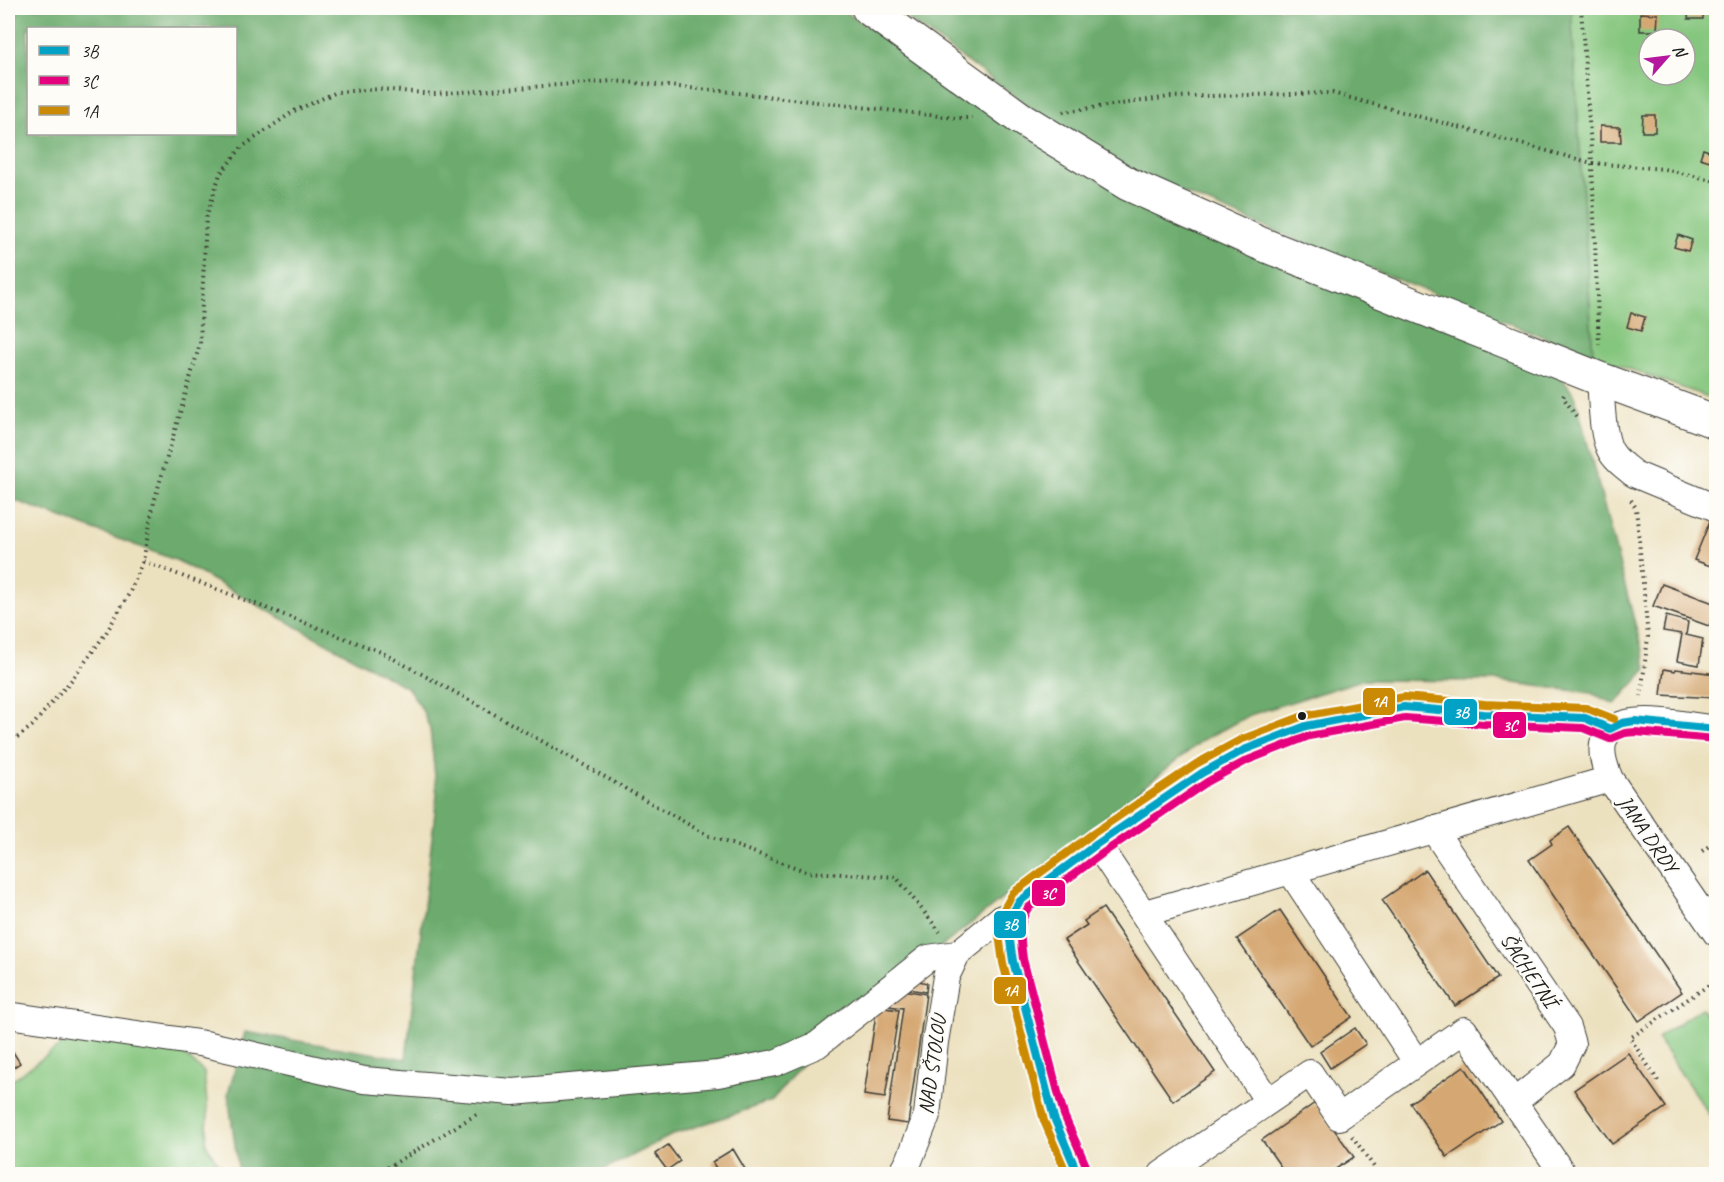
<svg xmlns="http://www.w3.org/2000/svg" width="1724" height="1182" viewBox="0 0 1724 1182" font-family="Caveat,sans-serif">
  <rect width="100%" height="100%" fill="#fdfcf7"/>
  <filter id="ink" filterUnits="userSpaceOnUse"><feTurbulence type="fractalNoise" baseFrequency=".0167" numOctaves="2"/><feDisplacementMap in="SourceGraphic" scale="12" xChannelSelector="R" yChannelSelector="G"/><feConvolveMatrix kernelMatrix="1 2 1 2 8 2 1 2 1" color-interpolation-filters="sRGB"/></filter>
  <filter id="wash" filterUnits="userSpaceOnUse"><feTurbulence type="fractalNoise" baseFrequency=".008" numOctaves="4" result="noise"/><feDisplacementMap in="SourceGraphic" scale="24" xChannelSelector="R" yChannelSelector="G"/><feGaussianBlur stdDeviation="1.35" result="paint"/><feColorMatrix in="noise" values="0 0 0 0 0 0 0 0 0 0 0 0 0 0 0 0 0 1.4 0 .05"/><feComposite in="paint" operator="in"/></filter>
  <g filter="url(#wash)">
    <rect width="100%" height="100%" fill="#ece1bf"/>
    <path fill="#85c67e" stroke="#50714d" stroke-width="1.5" fill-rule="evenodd" d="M1571 8H1716V400L1593 356ZM1649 39H1685V75H1649Z
      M1701 1008 1716 1031V1116L1712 1119 1657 1038Z
      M71 1038 176 1048 204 1072 208 1114 206 1144 225 1174H8V1083Z"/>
    <path fill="#6cab6d" stroke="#446444" stroke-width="1.5" fill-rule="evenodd" d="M20 8H840L1022 132 1115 189 1188 229 1556 370 1575 396 1647 669 1615 704 1591 693 1498 681 1362 680 1250 715 1203 740 817 1045 772 1101 674 1134 595 1174H239L228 1094 245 1032 406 1059 437 795 430 729 422 709 408 688 178 561 8 498V33ZM28 28H236V134H28Z
      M893 8H1571L1593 356 1304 243 1149 179 1049 121Z"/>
    <g id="blocks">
      <path fill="#d5a772" d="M1689 8H1703V19H1688Z
        M1640 13 1658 14 1657 31H1640Z
        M1643 115H1655V132H1642Z
        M1600 126 1620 127 1621 142H1600Z
        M1703 149 1712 152 1710 161 1700 158Z
        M1678 235 1692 240 1688 251 1674 247Z
        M1631 313 1645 317 1641 331 1627 327Z
        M1716 506V568L1694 560Z
        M1662 584 1716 604V609L1709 626 1653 606Z
        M1666 616 1688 622 1686 635 1703 639 1699 665 1677 661 1682 634 1663 631Z
        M1664 669 1675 671 1676 669 1716 674V698L1661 695Z
        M1569 827 1682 992 1639 1021 1529 860 1552 844 1550 840Z
        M1425 870 1498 978 1455 1006 1382 900Z
        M1103 908 1215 1072 1173 1101 1064 940 1087 925 1084 921Z
        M1280 910 1352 1017 1310 1046 1237 939Z
        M911 979 927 983 926 992 909 989Z
        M892 988 926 994 908 1124 887 1121 903 1008 889 1006Z
        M877 1007 899 1010 885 1098 864 1095Z
        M1355 1028 1366 1044 1330 1068 1320 1052Z
        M8 1044 20 1063 8 1071Z
        M1628 1053 1666 1107 1612 1144 1574 1090Z
        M1464 1066 1501 1121 1447 1157 1410 1103Z
        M1315 1103 1354 1157 1328 1174H1286L1262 1140Z
        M668 1145 680 1161 667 1170 655 1154Z
        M733 1149 748 1174H720L712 1162Z"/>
    </g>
  </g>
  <g filter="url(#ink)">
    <use href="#blocks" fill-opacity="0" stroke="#3b3a34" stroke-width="1.5"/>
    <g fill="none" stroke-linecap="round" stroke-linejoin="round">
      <defs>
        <path id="minor" d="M1600 379C1602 399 1601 433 1610 450 1615 460 1625 467 1634 474L1716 508
          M1716 729C1675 724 1574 698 1610 779L1716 933
          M1433 829 1567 1027 1572 1044 1562 1064 1514 1102
          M1097 844 1268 1101
          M1291 872 1417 1063
          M1145 913 1610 779
          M1011 915 1009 934 1013 961 1054 1118 1078 1174
          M8 1015 205 1044 364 1080 513 1092 718 1074 775 1063 817 1045 928 958 957 954
          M902 1174 909 1161 927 1115 935 1042 946 977 957 954 1000 919 1011 915 1020 901 1097 844 1202 773 1244 750 1306 726 1404 707 1484 714 1585 718 1610 729
          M1162 1174 1310 1073 1339 1117 1464 1030 1563 1174"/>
        <path id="major" d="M868 8 1020 118 1128 184 1259 243 1600 379 1716 422"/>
      </defs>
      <use href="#minor" stroke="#3b3a34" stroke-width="28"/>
      <use href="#major" stroke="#3b3a34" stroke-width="35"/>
      <path stroke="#3b3a34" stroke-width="4" stroke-dasharray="1.5 4.5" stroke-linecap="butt" d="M1581 8 1592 163 1599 348
        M1063 112 1170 97 1332 93 1592 163 1664 169 1716 181
        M1564 395 1563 397 1578 419
        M1631 500 1636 508 1648 637 1641 696
        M143 561 381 652 471 701 709 836 808 872 896 877 940 932
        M8 745 32 726 74 677 106 633 130 592 143 561 154 502 200 344 206 218 220 174 242 147 294 111 337 92 380 89 434 94 614 81 722 91 956 118H972
        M1702 851 1716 841
        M1658 1081 1630 1038 1709 985
        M1352 1136 1379 1174
        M1586 1172 1600 1174
        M377 1174 477 1114"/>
      <use href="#minor" stroke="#fff" stroke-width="26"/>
      <use href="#major" stroke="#fff" stroke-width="33"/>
      <defs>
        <path id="bus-1" d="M1078 1174 1054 1118 1013 961 1009 934 1011 915 1020 901 1097 844 1202 773 1244 750 1306 726 1404 707 1484 714 1585 718 1610 729 1622 723 1635 721 1716 729"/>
        <path id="bus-2" d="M1088 1170 1064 1115 1023 959C1021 940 1017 925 1028 908L1103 853 1207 782 1248 760 1309 736 1405 718 1484 724 1583 728 1610 739 1625 733 1635 732 1715 739"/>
        <path id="bus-3" d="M1067 1174 1044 1121 1003 963 999 935 1001 914 1013 893 1091 835 1196 764 1240 740 1303 716 1404 697 1485 704 1586 708 1614 719"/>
      </defs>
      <use href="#bus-1" stroke="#fdfcf7" stroke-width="12"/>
      <use href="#bus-2" stroke="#fdfcf7" stroke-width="12"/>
      <use href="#bus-3" stroke="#fdfcf7" stroke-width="12"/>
      <use href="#bus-1" stroke="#01a2c5" stroke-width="8"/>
      <use href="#bus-2" stroke="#e5007d" stroke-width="8"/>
      <use href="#bus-3" stroke="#cb8a06" stroke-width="8"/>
    </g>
  </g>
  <circle fill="#1c1c1c" stroke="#fdfcf7" stroke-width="2" cx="1302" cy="716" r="5"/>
  <g text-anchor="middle" stroke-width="4.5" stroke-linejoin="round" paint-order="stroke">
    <g font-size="21" fill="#1c1c1c" stroke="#fdfcf7">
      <text transform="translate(1648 834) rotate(55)" y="7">JANA DRDY</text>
      <text transform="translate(1529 970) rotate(56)" y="7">ŠACHETNÍ</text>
      <text transform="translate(932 1065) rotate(-82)" y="7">NAD ŠTOLOU</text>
    </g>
  </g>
  <g stroke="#fdfcf7" stroke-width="2">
    <rect x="1362" y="687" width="34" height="29" rx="6" fill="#cb8a06"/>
    <rect x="1443" y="698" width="35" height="28" rx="6" fill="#01a2c5"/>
    <rect x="1492" y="711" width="35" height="28" rx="6" fill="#e5007d"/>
    <rect x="1031" y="879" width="35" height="28" rx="6" fill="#e5007d"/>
    <rect x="993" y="910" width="34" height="29" rx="6" fill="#01a2c5"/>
    <rect x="993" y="976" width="34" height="29" rx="6" fill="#cb8a06"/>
  </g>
  <g font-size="16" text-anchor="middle" font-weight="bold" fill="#fff">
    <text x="1379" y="707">1A</text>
    <text x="1461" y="718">3B</text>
    <text x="1510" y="731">3C</text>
    <text x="1048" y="899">3C</text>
    <text x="1010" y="930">3B</text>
    <text x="1010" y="996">1A</text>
  </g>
  <rect width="1724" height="1182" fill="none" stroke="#fdfcf7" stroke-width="30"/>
  <rect x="27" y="27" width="210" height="108" fill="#fdfcf7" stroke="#a3a29f" stroke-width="1.5"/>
  <rect x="39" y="46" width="30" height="9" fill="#01a2c5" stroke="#a3a29f" stroke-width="1.5"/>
  <text x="81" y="57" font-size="18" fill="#1c1c1c">3B</text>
  <rect x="39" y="76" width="30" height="9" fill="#e5007d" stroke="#a3a29f" stroke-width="1.5"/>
  <text x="81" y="87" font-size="18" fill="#1c1c1c">3C</text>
  <rect x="39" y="106" width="30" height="9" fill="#cb8a06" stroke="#a3a29f" stroke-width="1.5"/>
  <text x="81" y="117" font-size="18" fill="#1c1c1c">1A</text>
  <g transform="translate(1667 57) rotate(62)"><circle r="28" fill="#fdfcf7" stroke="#a3a29f" stroke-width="1.5"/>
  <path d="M0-4.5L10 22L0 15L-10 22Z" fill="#b5179e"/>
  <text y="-9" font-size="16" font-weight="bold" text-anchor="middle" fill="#1c1c1c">N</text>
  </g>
</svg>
